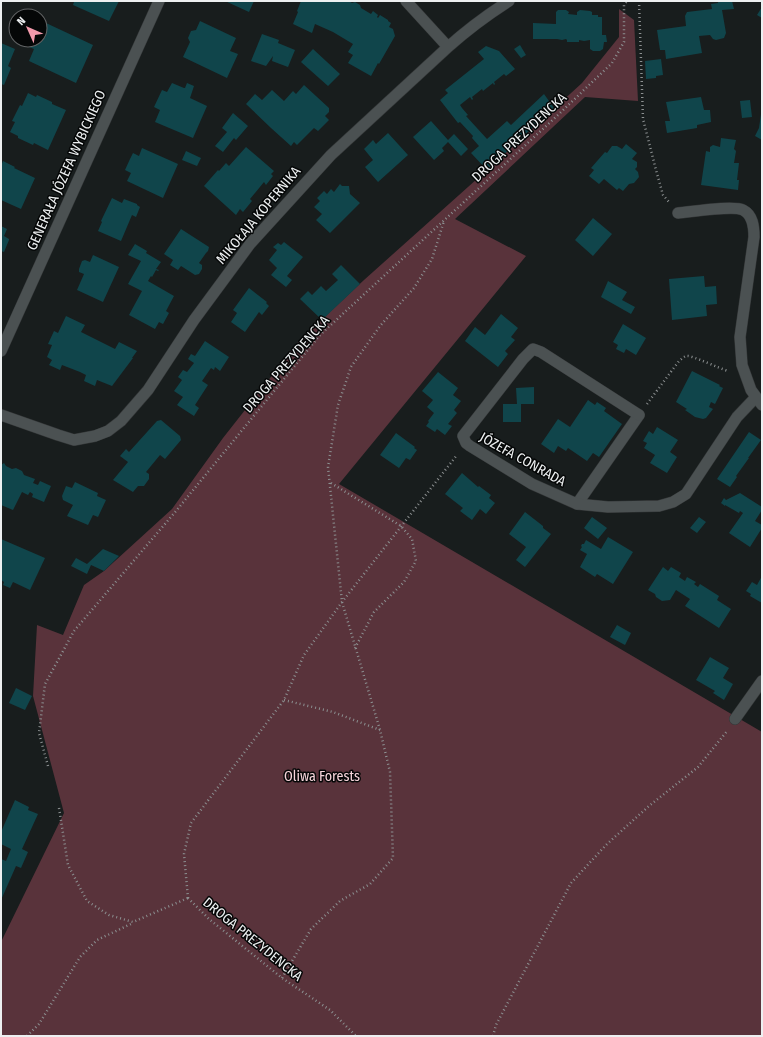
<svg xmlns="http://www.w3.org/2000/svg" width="763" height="1037" viewBox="0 0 763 1037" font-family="'Fira Sans Condensed',sans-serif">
  <rect width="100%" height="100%" fill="#181d1d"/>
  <path fill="#59333b" d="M619 9 634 20 638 101 585 97 455 219 526 256 339 484 762 732V1036H1V942L64 813 33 696 37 625 63 635 84 585 104 571 172 509 223 438 299 341 364 280 487 170 582 83 619 37Z"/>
  <path fill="#10454b" d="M71 1H119L109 21 73 5 74 2Z
    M225 1H254L249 12Z
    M301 1H349L352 3 355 2 360 5 361 8 371 14 373 11 378 15 377 17 378 18 380 15 388 20V21L391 23 389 27 393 29 395 36 379 64 378 63 371 76 348 63 353 55 348 52 353 44 333 32 315 24 312 33 293 24 298 12 297 11Z
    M718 1H732L734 9 722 10 726 33 724 38 716 40 713 39 710 35 699 36 702 53 666 59 665 50H660L657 30 686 26 685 16 687 12 712 9 711 4 718 3Z
    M762 7V18L757 15Z
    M558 10H566L569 12 568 14 577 15V12L580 10 590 11 592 12V15H598V17H602V35H606L607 42H604L603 49 600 51H593L590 49V40L584 41 579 40V42H567V40L566 39 562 40 557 39H533V23L556 24V12Z
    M200 21 236 38 230 51 238 54 227 78 183 57 190 42 188 38 191 31 196 30Z
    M46 23 93 45 76 83 29 61 34 49 29 47 32 40H40V35H41Z
    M262 34 279 40 278 43 295 50 288 67 272 61 273 56 266 66 251 61Z
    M1 43 15 49 8 66 11 68 4 85 1 84Z
    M520 45 526 55 521 58 514 49Z
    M486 46 499 51 515 69 506 76 504 74 494 82 495 84 494 85 493 83 483 91 482 89 472 97 473 99 472 100 470 97 460 105 462 108 468 115 466 116 487 139 507 121 511 125 544 94 554 108 487 170 471 153 479 146 472 138 473 136 460 122 458 123 440 100 448 93 445 90 484 59 478 52Z
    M313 49 340 74 328 86 301 62Z
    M661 59 663 75 656 76V78L646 79 645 61Z
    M172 83 184 88H185L187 83 194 86 190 98 207 106 193 138 155 122 160 110 154 107 162 90 167 92Z
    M304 85 329 108V112L325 116 329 120 318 131 314 128 297 145 294 142 291 146 271 128 246 104 255 94 262 100 272 90 284 101 293 91 296 94Z
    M28 93 36 97 37 95 52 102V104L66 110 48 150 34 143 33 145 18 138V136L10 132 15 122 12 121 20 105 22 106Z
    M701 97 704 110H710L711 122 697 125V128L667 133 665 121H670L666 102Z
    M750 100 752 117 742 118 740 101Z
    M233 113 248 126 236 140 234 138 223 152 215 146 227 132 222 128Z
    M761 114H762V140L755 136 759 128Z
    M431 121 448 140 454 134 468 149 461 156 448 142 442 148 444 151 434 160 413 137Z
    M388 133 408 155 378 182 365 167 373 160 364 149 373 140 376 144Z
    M721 138 736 140 734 149 736 151 734 163H739L737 180H739L738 190 701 185 706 151 710 152V147L713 145 720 147Z
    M626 144 637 153 632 159 637 162V167L635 169 638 172 639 177 634 183 629 184 623 191 619 188 617 190 604 179 599 184 589 176 594 170 591 168 605 152 607 153 612 146H617L622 149Z
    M246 147 274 171 271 174 273 176 266 185 264 182 250 199 252 201 243 212 240 209 236 215 204 186 218 170 219 171 226 163 229 166Z
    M142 148 178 164 163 198 127 181 131 173 125 170 130 159 133 153 139 156Z
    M186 151 201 158 197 166 182 160Z
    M3 161 15 167 14 168 35 178 21 209 1 200V166Z
    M340 184 342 186H349L350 194 360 203 330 233 316 220 322 214 314 207 320 201 317 198 324 191 327 194 331 189 334 192Z
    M112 198 122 203 124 199 137 204V205L140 207 136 217 132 215 121 241 98 231 102 222 101 221Z
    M593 218 612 234 593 256 575 240Z
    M1 226 7 229 4 236 9 239V240L4 252 1 251Z
    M181 229 209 247 208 251 206 253 199 263 202 265V269L199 274 195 275 192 273 181 266 178 270 170 265 173 260 164 254Z
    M284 242 303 257 287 276 292 280 286 287 271 275 277 268 269 260 277 250 273 247 278 243 281 245Z
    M135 244 147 251 146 253 161 262 156 269 159 270 158 271 156 270 152 277 151 276 148 281 174 296 166 311 169 313 163 324 159 322 155 329 129 315 142 291 128 284 141 261 128 255Z
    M93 255 119 267 103 302 77 290 84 274 79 272V269L82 261 85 260 90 262Z
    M341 265 360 284 322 320 300 299 308 291 312 295 321 286 326 291 338 280 332 274Z
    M704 276 705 287 716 286 717 304 706 305 707 316 672 320 669 279Z
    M608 281 627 292 622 300 635 307 631 314 601 297Z
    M249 288 267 302 266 303 269 306 262 315 259 312 245 332 231 322 237 313 233 310Z
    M501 314 518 328 511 337 515 340 505 351 508 354 498 367 465 341 475 327 485 335Z
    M66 316 85 325 81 332 115 349 119 342 137 351 132 358H133L112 386 97 380 95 386 84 381 86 375 80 372 62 365 60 370 49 365 52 360 47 357 52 345 48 344 54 331 58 333Z
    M623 324 646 338 636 355 626 349 624 353 616 349 618 345 613 342Z
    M205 341 229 357 220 371 215 367 214 370 211 368 202 381 208 385 195 405 199 408 194 416 177 405 183 397 174 391 182 380 178 377 183 370 187 372 194 363 188 359 191 354 195 356Z
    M692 371 720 385 719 386 723 388 715 404 711 402 709 407 713 409 706 418 703 419 695 417 685 410 687 409 676 402Z
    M438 372 458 388 453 395 461 401 454 410 457 413 448 424 452 426 445 435 437 429 435 432 426 426 429 422 428 421 434 413 427 407 433 400 422 391Z
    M534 387V404H521V422H503V404H517L516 388Z
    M588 400 595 405 597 402 606 408 604 411 622 424 599 457 593 453 587 461 568 448 566 451 558 446 554 453 541 444 558 419 570 427Z
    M161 420 180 436 181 440 165 459 160 455 146 472 149 474V479L144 486H138L133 492 113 480 128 462 120 456 126 449 129 452 157 421Z
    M657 427 678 440 670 452 677 457 667 473 650 463 655 455 644 448 647 443 643 441 649 431 653 434Z
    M749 432 761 440 748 458H749L736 476 737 477 730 487 717 479Z
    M396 433 415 447 414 448 417 450 410 460 406 458 399 468 380 455Z
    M4 463 6 466 12 469 16 468 22 471 24 475 35 479 33 483 38 485 40 481 51 486 44 502 32 497 33 494 30 492 28 495 22 492 13 510 1 505V465Z
    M462 473 478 487 479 486 491 495 489 498 495 503 486 514 480 509 472 520 460 511 463 508 445 494Z
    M75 482 98 493 97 496 106 500 98 517 93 515 88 525 67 516 73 505 63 500 62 496 66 486 72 488Z
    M740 493 762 507V510L755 521 762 525V528L750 547 729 533 743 513 740 511 739 513 725 505V506L721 503 724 498 726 500Z
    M525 512 543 526V528L551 534 525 567 516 560 526 547 509 534Z
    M592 517 607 528 598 539 584 528Z
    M699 517 706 522 697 533 690 528Z
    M608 537 633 552 613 584 597 574 595 577 580 567 587 554 580 550 582 547 581 546 582 544H584L586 540 601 549Z
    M1 539 45 558 30 590 13 582 10 588 3 585 4 582 1 580Z
    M103 549 119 556 104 571 91 565 87 574 71 566 76 558 87 564Z
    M663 567 668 571 671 567 681 573 679 577 685 581 687 577 696 582 694 584 698 587 700 584 719 596 717 600 731 609 719 628 685 606 690 599 676 590 670 600 662 601 656 597 655 594 648 590Z
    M762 576V603L750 596 751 594 746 591 752 582 757 585Z
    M617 625 631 633 625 645 610 637Z
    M710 657 729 668 723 678 733 684 724 700 713 693 715 691 696 680Z
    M16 688 32 696 25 710 9 703Z
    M15 800 29 807 28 810 38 814 22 849 28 852 21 868 16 866 1 900V859L6 861 11 849 1 844V832Z"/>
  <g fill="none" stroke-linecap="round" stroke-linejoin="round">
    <defs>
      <path id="service" d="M577 504 639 415"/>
      <path id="minor" d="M406 1 448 47
        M678 213C691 212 733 205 743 210 753 215 754 227 754 237L740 337 742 365 751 390 762 405
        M1 351 159 1
        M1 415 58 435 74 440 95 436 108 431 121 421 148 390 194 320 250 244 331 155 448 47C467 30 487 15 509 1
        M639 415 541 352 533 349 523 359 463 436 466 443 470 446 532 484 577 504 608 507 659 506 673 502 686 494 737 417 756 397
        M735 719 762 681"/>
    </defs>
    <use href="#service" stroke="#333637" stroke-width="12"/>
    <use href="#minor" stroke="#333637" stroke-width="12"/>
    <path stroke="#8c9091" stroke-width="2.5" stroke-dasharray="1 3" stroke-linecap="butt" d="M639 1 643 119 656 170 663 195 669 202
      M647 404 679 361C682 359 684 356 687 356 691 355 721 369 728 371
      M331 483 401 526 412 539 416 561 404 582 374 612 355 648
      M284 700 333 712 380 730
      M48 766 39 733 45 684 74 631 176 511 320 335 558 115 612 63 624 42V5L627 1
      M59 808 68 865 87 901 109 915 133 922 188 898
      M188 898 184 854 191 823 284 700 304 655 342 602 457 455
      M188 898 209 919 282 978 330 1010 356 1036
      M282 978 311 929 340 901 370 884 393 858 390 772 380 730 342 602 328 467 338 405 351 367 380 326 414 288 432 259 444 221
      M27 1036 39 1024 80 957 97 940 133 923
      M493 1036 496 1025 571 883 607 844 649 806 698 767 728 730"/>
    <use href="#service" stroke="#4b5152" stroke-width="11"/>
    <use href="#minor" stroke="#4b5152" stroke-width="11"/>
  </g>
  <g text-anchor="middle" stroke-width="3" stroke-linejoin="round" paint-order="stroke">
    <g font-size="14" fill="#edf0f1" stroke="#050707">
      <text transform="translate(519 137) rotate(-43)" y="5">DROGA PREZYDENCKA</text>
      <text transform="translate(66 170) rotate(-66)" y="5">GENERAŁA JÓZEFA WYBICKIEGO</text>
      <text transform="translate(258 215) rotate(-50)" y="5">MIKOŁAJA KOPERNIKA</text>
      <text transform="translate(286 364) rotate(-49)" y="5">DROGA PREZYDENCKA</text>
      <text transform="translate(523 459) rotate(29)" y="5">JÓZEFA CONRADA</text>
      <text transform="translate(253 939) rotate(39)" y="5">DROGA PREZYDENCKA</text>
    </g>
    <g font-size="14" fill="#f6d4da" stroke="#050707">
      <text x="322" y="781">Oliwa Forests</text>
    </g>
  </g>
  <rect width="763" height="1037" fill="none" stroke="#edf0f1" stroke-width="4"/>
  <g transform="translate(28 28) rotate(315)"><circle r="19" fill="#050707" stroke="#626465"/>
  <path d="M0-3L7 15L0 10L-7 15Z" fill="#f39aac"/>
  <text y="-6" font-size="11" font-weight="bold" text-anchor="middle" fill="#edf0f1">N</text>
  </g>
</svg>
